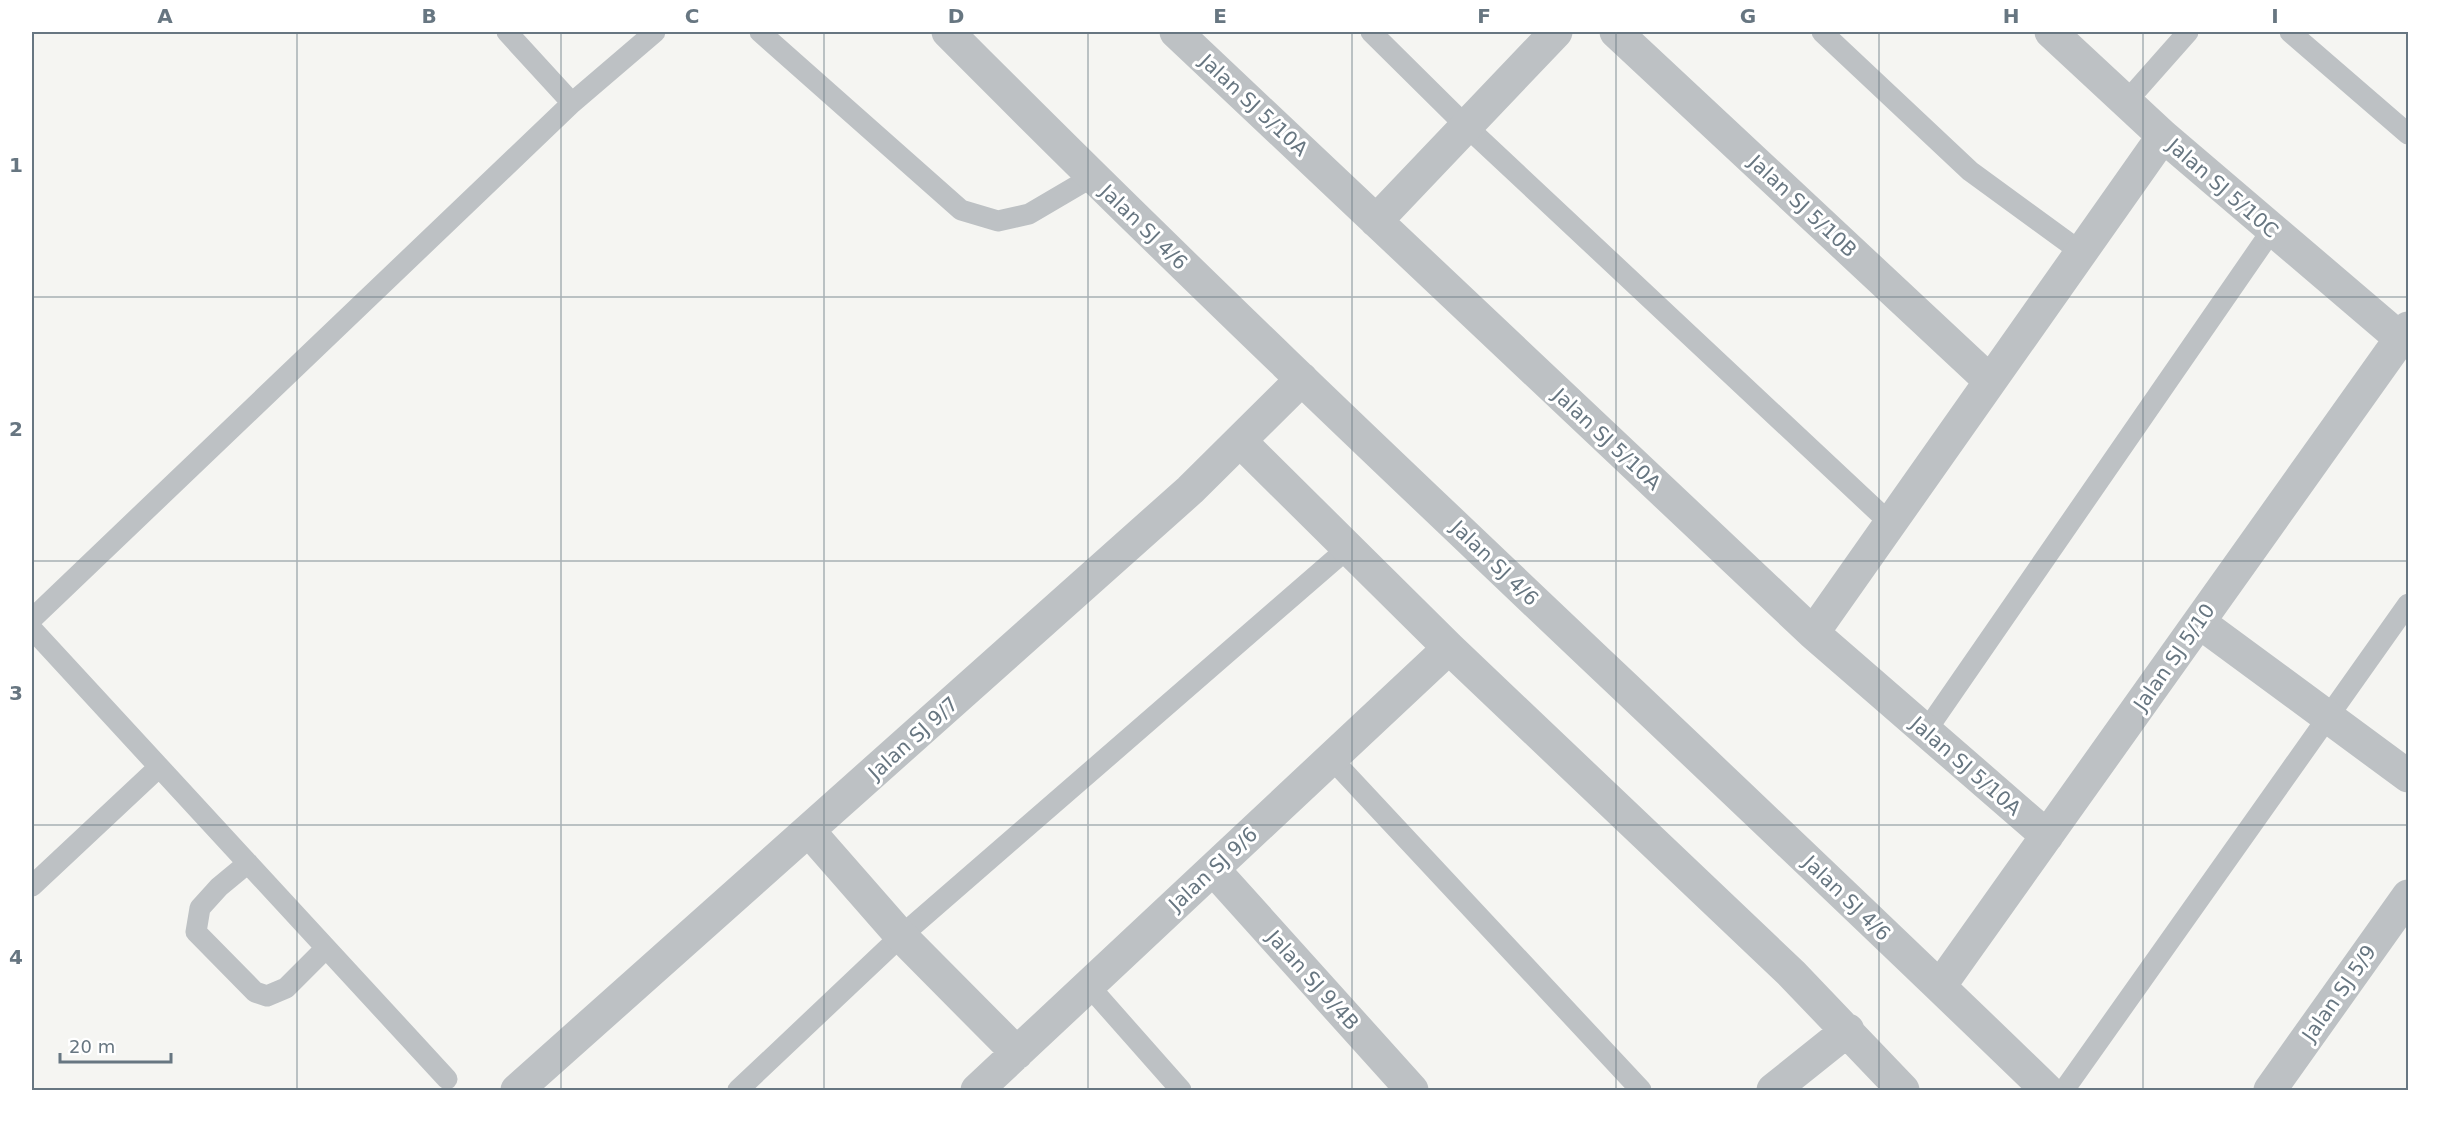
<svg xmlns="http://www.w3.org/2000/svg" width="2440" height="1122" viewBox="0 0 2440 1122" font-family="'DejaVu Sans',sans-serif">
  <rect width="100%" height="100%" fill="#f5f5f2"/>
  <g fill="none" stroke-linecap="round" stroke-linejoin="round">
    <path stroke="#bdc1c4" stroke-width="21" d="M507 32 572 103
      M760 32 961 210 998 221 1029 214 1092 177
      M1371 32 1467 127 1890 523
      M1822 32 1970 171 2081 252
      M2290 32 2408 134
      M2126 102 2188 32
      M32 619 572 103 655 32
      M32 629 447 1079
      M1926 731 2272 230
      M1331 758 1641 1090
      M248 863 219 887 200 908 196 932 255 992 267 996 286 988 326 948
      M32 886 158 768
      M1089 986 1181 1090
      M738 1090 901 936 1348 548
      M2064 1090 2408 604"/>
    <path stroke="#bdc1c4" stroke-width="33" d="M948 32C1306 393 1682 736 2047 1090
      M1176 32 1813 633 2047 836
      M1616 32 1990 381
      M2051 32 2163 136 2401 339
      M1376 221 1556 32
      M1240 441 1449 648 1792 974 1903 1090
      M2199 622 2408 776
      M1813 633 2163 136
      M809 831 901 936 1017 1053
      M1213 869 1412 1090
      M1940 986 2408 328
      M517 1090 1190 490 1302 379
      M977 1090 1449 648
      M1773 1090 1848 1030
      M2270 1090 2408 896"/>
  </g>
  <path fill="none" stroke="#677681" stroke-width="1.5" stroke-opacity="0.55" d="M297 32V1090M561 32V1090M824 32V1090M1088 32V1090M1352 32V1090M1616 32V1090M1879 32V1090M2143 32V1090M32 297H2408M32 561H2408M32 825H2408"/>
  <g text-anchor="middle" stroke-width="6" stroke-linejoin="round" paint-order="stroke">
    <g font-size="20" fill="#677681" stroke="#fff">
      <text transform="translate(1254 105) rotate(43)" y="7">Jalan SJ 5/10A</text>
      <text transform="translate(2223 188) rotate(41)" y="7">Jalan SJ 5/10C</text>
      <text transform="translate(1803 206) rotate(43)" y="7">Jalan SJ 5/10B</text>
      <text transform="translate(1144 227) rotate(44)" y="7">Jalan SJ 4/6</text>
      <text transform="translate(1607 439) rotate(43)" y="7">Jalan SJ 5/10A</text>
      <text transform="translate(1495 563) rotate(44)" y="7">Jalan SJ 4/6</text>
      <text transform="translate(2174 657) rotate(-55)" y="7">Jalan SJ 5/10</text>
      <text transform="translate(913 738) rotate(-42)" y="7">Jalan SJ 9/7</text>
      <text transform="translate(1966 766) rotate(41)" y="7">Jalan SJ 5/10A</text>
      <text transform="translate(1213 869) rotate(-43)" y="7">Jalan SJ 9/6</text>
      <text transform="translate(1847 898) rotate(44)" y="7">Jalan SJ 4/6</text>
      <text transform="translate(1313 980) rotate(48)" y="7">Jalan SJ 9/4B</text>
      <text transform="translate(2339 993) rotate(-55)" y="7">Jalan SJ 5/9</text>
    </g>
  </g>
  <rect width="2440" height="1122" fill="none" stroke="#ffffff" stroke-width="66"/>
  <path d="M60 1053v9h111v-9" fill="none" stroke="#677681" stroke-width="3"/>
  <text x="69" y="1053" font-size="18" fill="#677681" stroke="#ffffff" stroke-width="4.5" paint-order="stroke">20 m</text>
  <rect x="33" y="33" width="2374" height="1056" fill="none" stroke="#677681" stroke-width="2"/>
  <g font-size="20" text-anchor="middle" font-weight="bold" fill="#677681">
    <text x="165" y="23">A</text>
    <text x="429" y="23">B</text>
    <text x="692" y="23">C</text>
    <text x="956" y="23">D</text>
    <text x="1220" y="23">E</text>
    <text x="1484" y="23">F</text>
    <text x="1748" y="23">G</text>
    <text x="2011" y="23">H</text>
    <text x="2275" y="23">I</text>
    <text x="16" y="172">1</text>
    <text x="16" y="436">2</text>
    <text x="16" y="700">3</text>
    <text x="16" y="964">4</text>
  </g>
</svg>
